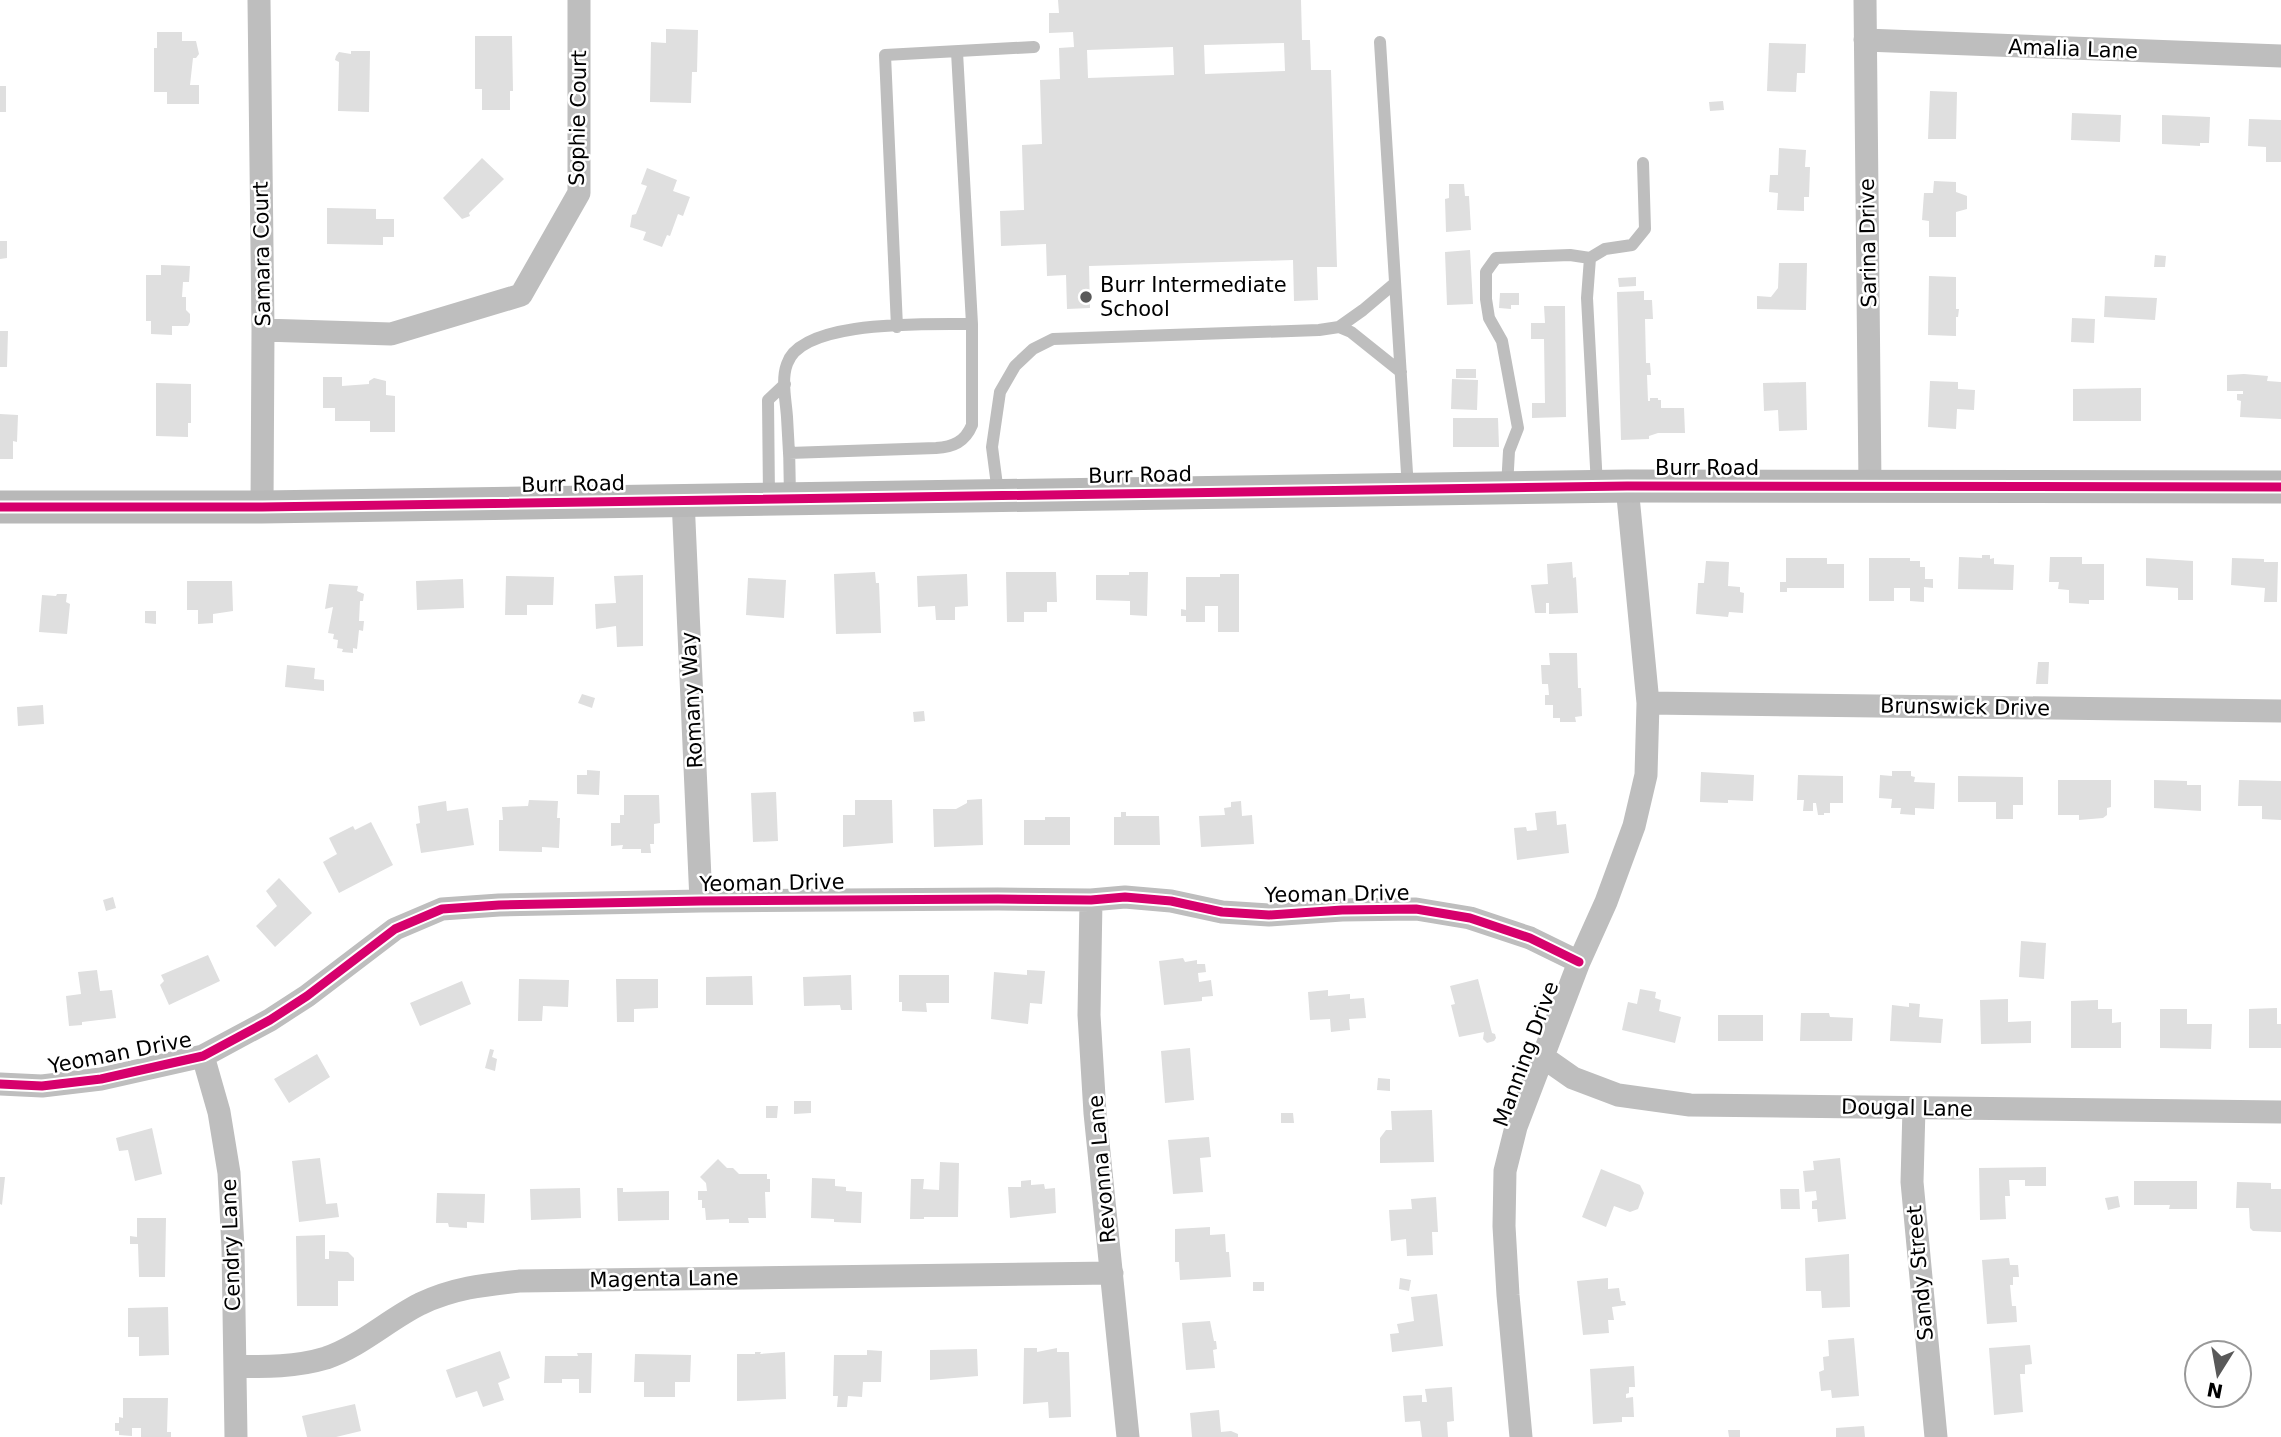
<svg xmlns="http://www.w3.org/2000/svg" width="2281" height="1437" viewBox="0 0 2281 1437" font-family="'DejaVu Sans',sans-serif">
  <rect width="100%" height="100%" fill="#fff"/>
  <path fill="#dfdfdf" fill-rule="evenodd" d="M1058 0H1301L1302 40H1310L1311 70H1331L1337 267H1317L1318 300 1294 301 1293 260 1089 266 1090 308 1067 309 1066 275 1047 276 1046 244 1001 246 1000 211 1024 210 1022 145 1042 144 1040 80 1060 79 1059 48 1074 47 1073 32 1049 33V13H1059ZM1284 43 1285 71 1205 74 1204 45ZM1173 47 1174 75 1088 78 1087 50Z
    M666 29 698 30 697 72H692L691 103 650 102 651 42 666 43Z
    M157 32H182V41H196L199 54 196 58H193L190 85H199V104H167V92H154V48H157Z
    M475 36H512L513 91H510V110H482V89H475Z
    M1769 43 1806 44 1805 73H1797L1796 92 1767 91Z
    M351 51H370L369 112 338 111 339 62 335 60 336 56 339 52 351 54Z
    M0 86H6V112H0Z
    M1930 91 1957 92 1956 139H1928Z
    M1723 101 1724 110 1710 111 1709 102Z
    M2072 113 2121 115 2120 142 2071 140Z
    M2162 115 2210 117 2209 143H2200V146L2162 144Z
    M2249 119 2281 120V162H2266V147L2248 146Z
    M1779 148 1806 150 1805 167H1810L1809 197H1804V211L1777 210 1778 193 1769 192 1770 175H1778Z
    M482 158 504 179 469 213 470 216 462 219 443 198Z
    M647 168 677 180 673 191 690 197 683 216 678 214 670 236 667 235 662 247 643 240 646 232 630 227 632 215 636 214 647 186 641 184Z
    M1934 181 1956 182V192L1967 196V209L1956 212V237H1929V221L1922 220 1924 193H1933Z
    M1449 184H1464L1465 196H1469L1471 230 1446 232 1445 199 1449 198Z
    M327 208 376 209V219H394V237H383V245L327 244Z
    M0 241H7V258L0 259Z
    M1470 250 1473 304 1447 305 1445 252Z
    M2155 255 2166 256 2165 267H2154Z
    M1779 263H1807L1806 310 1757 309V296L1771 297 1778 288Z
    M161 265 190 266 189 282H183L182 297H186V310L190 314V322L188 326H172V335L151 334V321H146V275H161Z
    M1929 276 1956 277V309H1959L1958 317H1956V336L1928 335Z
    M1636 277V286L1619 287 1618 278Z
    M1644 291V300H1652L1653 319H1645L1646 363H1650L1651 375H1647L1648 401H1650V398H1658V400H1661V408H1684L1685 433H1658L1649 436V439L1621 440 1617 292Z
    M1500 293H1519V305H1511V309L1499 308Z
    M2105 296 2157 298 2155 320 2104 317Z
    M1544 306H1565L1566 417 1532 418V403H1545L1544 339H1531V323H1545Z
    M2072 318 2095 319 2094 343 2071 342Z
    M0 331H8L7 367H0Z
    M1456 369H1476V378H1456Z
    M2244 374 2268 376 2267 381 2281 382V419L2240 417 2241 401 2237 400V394H2243V391H2227V375Z
    M323 377H342V386L369 384V381L374 378 386 381V395L395 396V432H370V421H335V408H323Z
    M1452 379 1478 380 1477 410 1451 409Z
    M1930 381 1958 382V389L1975 390 1974 410 1957 409 1956 429 1928 427Z
    M1806 382 1807 430 1779 431 1778 410 1764 411 1763 383Z
    M156 383 191 384V423H188V437L156 436Z
    M2141 388V421H2073V389Z
    M0 414 18 415 17 442 13 441V459H0Z
    M1453 418H1498L1499 447H1453Z
    M1982 555H1990V559L1994 558V564L2014 565 2013 590 1958 589 1959 557 1982 558Z
    M2050 557H2082V564H2104V600H2089V604L2069 603V590L2058 589 2059 582H2049Z
    M1786 558H1827V564H1844V588H1787V592H1780V582H1786Z
    M1869 558H1910V561H1920V567H1925V579H1933V588L1924 587V602L1910 601V588H1894V601H1869Z
    M2146 558 2193 561V600H2178V588L2146 586Z
    M2232 558 2264 559V562H2278L2277 602H2264L2265 588 2231 585Z
    M1706 561 1729 562 1728 586 1740 587V592L1744 593 1743 613 1729 612 1728 617 1696 614 1698 583H1704Z
    M1572 562 1573 578 1576 577 1578 613 1549 614V603H1546V613H1535L1531 585 1548 584 1547 564Z
    M875 572 876 583H879L881 633 836 634 834 574Z
    M1006 572H1056L1057 602H1047V612H1024V622H1007Z
    M1129 572H1148L1147 616 1130 615V601L1096 600V575H1129Z
    M967 574 968 606 955 607V620H936L935 606 918 607 917 576Z
    M1220 574H1239V632H1218V606H1205V622H1186V616H1181V609L1186 610V577H1220Z
    M643 575V646L617 647 616 626 596 629 595 604 616 603 614 576Z
    M506 576 554 577 553 605H527V615H505Z
    M748 578 786 580 784 618 746 615Z
    M463 579 464 608 417 610 416 581Z
    M187 581H232L233 611 213 614V623L198 624V610H187Z
    M329 584 358 586 357 591 364 594 363 601H360L359 621H364L363 631 359 630 357 649 353 648V653L342 652 343 649 337 648 338 640 333 639 334 634 328 633 333 607 325 609Z
    M57 594H67L66 602 70 604 67 634 39 632 42 595 56 596Z
    M145 611H156V624L145 623Z
    M1549 653H1577L1578 688H1581L1582 716 1575 717 1576 722H1560V718H1553V705H1545V695H1549L1548 684H1542L1541 665H1550Z
    M2038 662H2049L2048 684H2036Z
    M287 665 315 668 314 679 324 680V691L285 687Z
    M582 694 595 698 592 708 578 703Z
    M43 705 44 724 18 726 17 707Z
    M924 711 925 721 914 722 913 712Z
    M587 770 600 771 599 795 577 794V775H587Z
    M1892 771H1911V776L1915 777 1914 782 1935 783 1934 809 1915 808V815L1900 814 1901 808H1891L1892 799 1879 798 1880 775 1892 776Z
    M1701 772 1754 775 1753 801 1728 800V803L1700 802Z
    M1798 775 1843 776V803H1830V813H1824V815H1818L1816 803H1813V811H1803L1804 800H1797Z
    M1958 776 2023 777V805H2013V819H1996V802H1958Z
    M2058 780H2111V807L2107 808V815L2103 818 2079 820V815H2058Z
    M2154 780 2187 781V785H2201V811L2154 808Z
    M2239 780 2281 781V820L2262 819V806H2238Z
    M776 792 778 841 753 842 751 793Z
    M624 795H659L660 823 654 824V844H650L651 853H641V849H622L623 845 611 846V823H620V815H624Z
    M982 799 983 845 934 847 933 809H956L967 803V800Z
    M529 800 558 801 557 818H560L559 848 542 847V852L499 851V820H503L502 807 528 806Z
    M855 800H892L893 843 843 847V815H855Z
    M446 801 447 811 468 808 474 845 421 853 416 824 420 823 418 806Z
    M1241 801 1242 816 1252 815 1254 844 1201 847 1199 816 1225 815 1224 808 1231 807V802Z
    M1556 811 1557 825 1566 824 1569 853 1517 860 1514 828 1526 827 1527 831 1537 830 1535 813Z
    M1121 812H1126V816H1159L1160 845H1114V817H1121Z
    M1045 817H1070V845H1024V820H1045Z
    M371 822 393 865 339 893 323 862 337 854 329 838 353 826 355 830Z
    M279 878 312 913 275 947 256 926 277 906 266 891Z
    M113 897 116 908 106 911 103 900Z
    M2021 941 2046 943 2044 979 2019 977Z
    M208 955 220 981 169 1005 160 985 164 981 161 975Z
    M1183 958 1185 962 1197 960V964H1205L1206 972 1198 973 1199 982 1211 980 1213 996 1202 997V1001L1164 1005 1159 961Z
    M97 970 100 991 112 990 116 1018 82 1022V1025L69 1026 66 996 81 994 78 972Z
    M1027 970 1045 971 1042 1004 1030 1003 1028 1024 991 1019 994 972 1027 975Z
    M851 975 852 1010H841L840 1005 804 1006 803 977Z
    M899 975H949V1003H926L927 1012 902 1011V1002H899Z
    M752 976 753 1005H706V977Z
    M519 979 569 980 568 1007 543 1006 542 1021H518Z
    M616 979H658V1008L634 1009V1022H617Z
    M1478 979 1492 1033 1495 1034 1496 1038 1494 1041 1487 1043 1483 1039 1484 1032 1459 1037 1451 1005 1455 1004 1450 986Z
    M462 981 471 1004 420 1026 410 1003Z
    M1640 989 1656 992 1655 998 1661 1000 1659 1011 1681 1017 1675 1043 1622 1030 1628 1002 1637 1004Z
    M1328 990V996L1350 994V999L1364 998 1366 1018 1349 1019 1350 1030 1331 1032 1330 1019 1310 1020 1308 992Z
    M2008 999V1022L2031 1021V1043L1981 1044 1980 1000Z
    M2098 1000V1009H2112V1023L2121 1022V1048H2071V1001Z
    M1909 1003 1920 1004 1919 1017 1943 1019 1941 1043 1890 1041 1892 1005 1909 1007Z
    M2277 1008V1024H2281V1048H2249V1009Z
    M2160 1009H2187V1024H2212L2211 1049 2160 1048Z
    M1801 1013H1829L1830 1017 1853 1018 1852 1041H1800Z
    M1718 1015H1763V1041H1718Z
    M1190 1048 1194 1100 1165 1103 1161 1051Z
    M490 1049 494 1050 492 1057 497 1059 495 1071 485 1068Z
    M317 1054 330 1077 289 1103 274 1079Z
    M1378 1078 1390 1079V1091L1377 1090Z
    M794 1101H811V1113L794 1114Z
    M766 1106H778L777 1118H766Z
    M1432 1110 1434 1162 1380 1163V1138L1386 1130H1392L1391 1111Z
    M1281 1113H1293L1294 1123H1281Z
    M152 1128 162 1174 135 1181 128 1150 119 1151 116 1138Z
    M1209 1137 1211 1157 1200 1158 1203 1192 1173 1194 1168 1140Z
    M320 1158 326 1204 337 1203 339 1217 299 1222 292 1161Z
    M1840 1158 1846 1219 1818 1222 1817 1209H1812V1201L1817 1200 1816 1191 1805 1192 1803 1171 1814 1170 1813 1161Z
    M718 1159 727 1168H733L739 1174H767V1179H770V1192H765L766 1218H748L749 1223H729V1219L706 1220 705 1208H702V1200H698V1191H707L706 1183 700 1177Z
    M940 1162 959 1163 958 1217H924V1219H910L911 1179H924L923 1189 939 1190Z
    M2046 1167V1186H2025V1180H2009L2010 1196H2005L2006 1219 1980 1220 1979 1168Z
    M1601 1169 1640 1185 1644 1193 1638 1209 1630 1212 1614 1206 1606 1227 1582 1217Z
    M0 1177H5L2 1205 0 1204Z
    M812 1178 835 1179V1186L846 1187V1191L862 1192 861 1223 834 1222V1219L811 1218Z
    M1031 1180V1185L1044 1184 1045 1189 1055 1188 1056 1213 1010 1218 1008 1187H1021V1181Z
    M2134 1181H2197V1209H2169L2170 1205H2134Z
    M2237 1182 2271 1183V1189H2281V1232L2253 1231 2250 1228 2249 1208H2236Z
    M580 1188 581 1218 531 1220 530 1189Z
    M617 1188H623V1192L669 1191V1220L618 1221Z
    M1780 1189H1799L1800 1209H1781Z
    M437 1193 485 1194 484 1223 467 1222V1228L449 1227 448 1223H436Z
    M2118 1196 2120 1207 2108 1210 2105 1198Z
    M1436 1197 1438 1232H1432L1433 1255 1407 1256 1406 1239 1391 1241 1389 1210 1412 1209 1411 1199Z
    M137 1218H166L165 1277H139L138 1244H130V1236L137 1237Z
    M1210 1227V1235L1225 1234 1226 1252H1229L1231 1277 1180 1280 1179 1262H1175V1229Z
    M325 1235V1259H329V1251L348 1252 354 1258V1281H338V1306H297L296 1236Z
    M1849 1254 1850 1307 1822 1308 1821 1291H1806L1805 1258Z
    M2009 1258 2010 1265H2018L2019 1277H2013V1285H2010L2012 1306H2016L2017 1322 1987 1324 1982 1260Z
    M1400 1278 1411 1280 1409 1291 1399 1289Z
    M1608 1278V1289L1619 1288 1621 1301H1625L1626 1305 1612 1307 1614 1320H1608L1609 1333 1583 1335 1577 1281Z
    M1253 1282H1264V1291H1253Z
    M1437 1294 1443 1346 1392 1352 1390 1334 1399 1333 1397 1324 1414 1321 1411 1297Z
    M168 1307 169 1355 139 1356V1337H128V1308Z
    M1210 1321 1214 1341H1216L1217 1349 1213 1350 1215 1368 1186 1370 1182 1323Z
    M1854 1338 1859 1396 1832 1398 1831 1390 1821 1391 1819 1372 1824 1370 1823 1357 1829 1356 1828 1340Z
    M2030 1345 2032 1364 2025 1365V1374H2020L2023 1412 1994 1415 1989 1348Z
    M1024 1348H1037V1352L1057 1348V1352H1069L1071 1417 1049 1418 1048 1402 1023 1404Z
    M977 1349 978 1376 930 1380V1350Z
    M867 1350 882 1351 881 1382H863L862 1397 848 1396 847 1407H837L838 1396H833L834 1355H867Z
    M500 1351 510 1378 498 1383 504 1400 483 1407 477 1391 456 1398 446 1370Z
    M755 1352H761L760 1354 785 1352 786 1399 737 1401V1354H755Z
    M577 1353H592L591 1393H579V1379H562V1383H544L545 1356H578Z
    M635 1354 691 1355 690 1382H675V1397H644V1382H634Z
    M1634 1366 1635 1387H1629V1393L1626 1394V1398L1633 1397 1634 1417H1622V1422L1593 1424 1590 1369Z
    M1452 1387 1454 1421 1447 1422 1448 1437H1422L1420 1421 1405 1422 1403 1396 1422 1395V1402H1427L1425 1389Z
    M123 1398H168L167 1432H171V1437H141V1428H132V1436L119 1435V1431H115V1423H119V1417L123 1418Z
    M355 1404 361 1431 336 1437H307L302 1416Z
    M1219 1410 1221 1432 1231 1431 1238 1434V1437H1192L1190 1413Z
    M1864 1426 1865 1437H1836V1428Z
    M1728 1430H1740V1437H1729Z"/>
  <g fill="none" stroke-linecap="round" stroke-linejoin="round">
    <path stroke="#bebebe" stroke-width="12" d="M1380 42 1408 489
      M897 327 885 55 1034 47
      M1339 327 1363 310 1395 283
      M789 453 936 448C953 447 965 442 972 425V324
      M1597 486 1587 298 1590 258 1605 249 1632 245 1645 229 1643 163
      M1507 487 1509 451 1518 428 1502 341 1489 318 1486 299V272L1496 258 1570 255 1590 258
      M998 493 992 447 1000 392 1015 366 1033 349 1053 339 1319 330 1339 327 1351 332 1401 372
      M790 497C790 471 789 444 787 417 786 401 781 380 787 364 802 318 932 325 972 324L957 52
      M769 498 768 400 785 384"/>
    <path stroke="#bebebe" stroke-width="23" d="M259 0 263 330 262 507
      M1865 0 1870 485
      M1865 40 2281 56
      M263 330 391 334 521 295 579 193V0
      M683 499 701 901
      M1648 703 2281 711
      M1091 900 1089 1015 1095 1113 1128 1437
      M203 1056 219 1112 229 1173 233 1248 236 1437
      M1543 1057 1573 1078 1618 1095 1690 1105 2281 1112
      M0 1084 42 1086 101 1079 203 1056 270 1020 307 996 395 929 442 909 499 905 701 901 998 899 1091 900 1125 897 1171 901 1222 912 1269 915 1342 910 1416 909 1470 918 1530 938 1579 962
      M1914 1108 1912 1182 1936 1437
      M235 1366C266 1367 296 1367 326 1358 361 1346 388 1320 420 1304 454 1288 483 1285 520 1281L1112 1273
      M1521 1437 1508 1295 1504 1226 1505 1171 1516 1127 1579 962 1606 902 1634 826 1646 775 1648 703 1627 486"/>
    <path stroke="#b8b8b8" stroke-width="33" d="M0 507H262L1627 486 2281 487"/>
    <defs>
      <path id="cycleway" d="M0 507H262L1627 486 2281 487
        M0 1084 42 1086 101 1079 203 1056 270 1020 307 996 395 929 442 909 499 905 701 901 998 899 1091 900 1125 897 1171 901 1222 912 1269 915 1342 910 1416 909 1470 918 1530 938 1579 962"/>
    </defs>
    <use href="#cycleway" stroke="#fff" stroke-width="13"/>
    <use href="#cycleway" stroke="#d6006c" stroke-width="9"/>
  </g>
  <circle fill="#595959" stroke="#fff" stroke-width="2.5" cx="1086" cy="297" r="7"/>
  <g text-anchor="middle" stroke-width="5" stroke-linejoin="round" paint-order="stroke">
    <g font-size="21" fill="#000" stroke="#fff">
      <text transform="translate(2073 49) rotate(2)" y="7">Amalia Lane</text>
      <text transform="translate(578 118) rotate(-89)" y="7">Sophie Court</text>
      <text transform="translate(1868 243) rotate(-91)" y="7">Sarina Drive</text>
      <text transform="translate(262 254) rotate(-91)" y="7">Samara Court</text>
      <text x="1707" y="475">Burr Road</text>
      <text transform="translate(1140 475) rotate(-1)" y="7">Burr Road</text>
      <text transform="translate(573 484) rotate(-1)" y="7">Burr Road</text>
      <text transform="translate(692 700) rotate(-93)" y="7">Romany Way</text>
      <text transform="translate(1965 707) rotate(1)" y="7">Brunswick Drive</text>
      <text transform="translate(772 883) rotate(-1)" y="7">Yeoman Drive</text>
      <text transform="translate(1337 894) rotate(-1)" y="7">Yeoman Drive</text>
      <text transform="translate(120 1053) rotate(-11)" y="7">Yeoman Drive</text>
      <text transform="translate(1526 1054) rotate(-70)" y="7">Manning Drive</text>
      <text transform="translate(1907 1108) rotate(1)" y="7">Dougal Lane</text>
      <text transform="translate(1102 1169) rotate(-95)" y="7">Revonna Lane</text>
      <text transform="translate(231 1245) rotate(-92)" y="7">Cendry Lane</text>
      <text transform="translate(1920 1273) rotate(-95)" y="7">Sandy Street</text>
      <text transform="translate(664 1279) rotate(-1)" y="7">Magenta Lane</text>
    </g>
    <g font-size="21" fill="#000" stroke="#fff" text-anchor="start">
      <text x="1100" y="292">Burr Intermediate<tspan x="1100" dy="24">School</tspan></text>
    </g>
  </g>
  <g transform="translate(2218 1374) rotate(191)"><circle r="33" fill="#ffffff" stroke="#999999" stroke-width="2"/>
  <path d="M0-5L12 26L0 18L-12 26Z" fill="#595959"/>
  <text y="-10" font-size="19" font-weight="bold" text-anchor="middle" fill="#000000">N</text>
  </g>
</svg>
